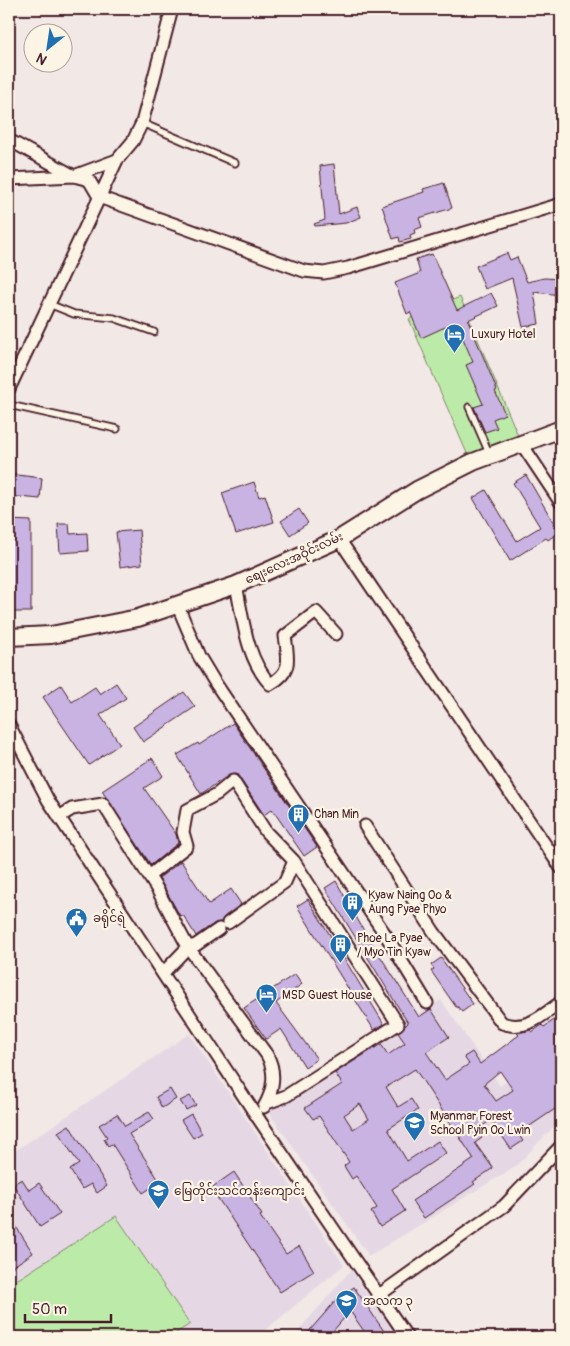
<svg xmlns="http://www.w3.org/2000/svg" width="570" height="1346" viewBox="0 0 570 1346" font-family="Pangolin,'Noto Sans Myanmar',sans-serif">
  <rect width="100%" height="100%" fill="#f2e8e5"/>
  <filter id="ink" filterUnits="userSpaceOnUse"><feTurbulence type="fractalNoise" baseFrequency=".02" numOctaves="2"/><feDisplacementMap in="SourceGraphic" scale="10" xChannelSelector="R" yChannelSelector="G"/><feConvolveMatrix kernelMatrix="1 2 1 2 8 2 1 2 1" color-interpolation-filters="sRGB"/></filter>
  <g filter="url(#ink)">
    <path fill="#e5d8e4" d="M441 1000 500 1086 561 1046V1119L516 1166 369 1256 267 1110Z
      M189 1034 344 1265 264 1331 252 1337H9V1155Z
      M351 1270 373 1303 400 1337H293Z"/>
    <path fill="#bceba9" stroke="#83856a" d="M460 297 519 438 469 458 409 319Z
      M116 1216 190 1324 170 1337H9V1285Z"/>
    <path fill="#c8b3e3" stroke="#4a1f2b" fill-rule="evenodd" d="M334 164 339 214 357 207 361 217 346 223 315 226 314 224 325 220 320 166Z
      M444 183 452 208 419 218 422 227 414 230 415 233 410 235 411 239 400 242 399 237 393 239 382 206 424 192 423 189Z
      M507 253 510 260 517 257 527 282 544 278 561 279V295L534 292 539 324 523 327 512 278 485 289 476 266Z
      M432 254 457 310 491 293 498 306 468 320 497 390 495 391 505 414 493 419 497 428 485 432 474 407 483 404 466 365 473 362 456 322 421 338 410 312 407 314 395 283 420 273 416 259Z
      M9 474 42 478 40 499 9 496Z
      M526 475 559 532 548 540 546 538 510 561 473 498 486 490 517 541 540 527 513 483Z
      M254 482 259 497 265 495 274 522 236 534 222 493Z
      M299 509 308 523 290 535 281 521Z
      M9 520 31 521V612H9Z
      M58 524H69L70 534 87 533 88 551 60 553Z
      M139 530 142 564 120 567 116 532Z
      M116 683 126 698 100 715 120 744 89 765 43 697 61 685 72 702 95 687 100 694Z
      M184 692 195 707 143 742 133 727Z
      M233 723 317 847 304 856 272 809 264 815 237 774 229 775 201 794 177 755 198 743 199 745Z
      M152 758 163 776 144 788 176 834 178 843 151 865 102 791Z
      M181 861 209 904 231 889 241 904 224 917 221 922 215 923 196 936 183 915 180 916 159 878Z
      M336 881 363 929 419 1017 431 1009 449 1037 426 1052 445 1080 469 1064 464 1057 472 1052 480 1064 519 1035 517 1033 531 1030 532 1032 542 1025 544 1027 561 1015V1105L518 1134 523 1141 511 1149 491 1120 477 1130 482 1138 475 1143 493 1168 473 1182 475 1184 424 1218 412 1201 474 1159 415 1069 386 1087 398 1107 411 1099 418 1110 388 1129 407 1161 438 1141 446 1153 392 1189 405 1211 380 1227 371 1212 377 1208 356 1176 352 1179 344 1166 349 1162 319 1116 313 1119 305 1108 342 1084 335 1073 381 1044 388 1055 405 1043 398 1033 408 1023 325 888ZM500 1071 513 1090 496 1101 484 1084ZM360 1104 369 1119 353 1129 344 1115Z
      M308 899 384 1024 374 1030 297 906Z
      M441 958 473 1004 462 1012 458 1007H456L431 971 434 969 431 965Z
      M295 974 302 984 276 1003 317 1059 305 1067 281 1029 266 1039 244 1008Z
      M170 1089 176 1099 162 1108 156 1097Z
      M190 1096 196 1105 186 1110 180 1101Z
      M149 1112 154 1119 129 1134 160 1182 143 1193 112 1144 108 1146 104 1139 107 1137 99 1125 117 1114 125 1126Z
      M191 1114 202 1133 193 1138 181 1120Z
      M69 1125 107 1186 97 1193 91 1184 82 1189 70 1170 79 1164 58 1132Z
      M234 1172 262 1215 260 1216 286 1254 299 1246 314 1271 280 1292 211 1188Z
      M22 1179 29 1190 39 1183 60 1214 40 1227 13 1184Z
      M15 1225 33 1253 9 1269V1229Z
      M354 1287 388 1337H368L350 1311 328 1337H304L338 1298Z"/>
    <g fill="none" stroke-linecap="round" stroke-linejoin="round">
      <defs>
        <path id="lane" d="M142 123 235 163
          M49 304 74 314 114 318 154 332
          M9 405 117 429
          M469 407 489 453"/>
        <path id="street" d="M9 140 74 176 89 180 99 197 304 271 324 273 348 268 561 204
          M9 179 74 176 117 160
          M9 389 117 160 133 141 142 123 172 9
          M521 443 561 503
          M339 539 561 868
          M236 585C243 618 246 658 270 684 293 672 288 658 285 636L316 612 336 634
          M177 604 199 656 214 681 387 937 427 1003
          M9 725 48 800 258 1118 407 1337
          M59 817 72 809 103 804 157 889 188 947 196 945 219 929
          M365 826 434 932 502 1023C526 1032 543 1015 561 1002
          M149 876 187 846 183 832 187 810 217 794 233 781 266 832 294 861
          M228 923 285 882 294 861 398 1024 286 1096 267 1103
          M163 973 188 947 267 1055C276 1071 274 1090 264 1107
          M379 1295 504 1206 561 1146"/>
        <path id="secondary" d="M9 637 51 635 138 618 236 585 339 539 417 490 473 462 561 429"/>
      </defs>
      <use href="#lane" stroke="#4a1f2b" stroke-width="9"/>
      <use href="#street" stroke="#4a1f2b" stroke-width="15"/>
      <use href="#secondary" stroke="#4a1f2b" stroke-width="20"/>
      <use href="#lane" stroke="#fcf5e5" stroke-width="5.5"/>
      <use href="#street" stroke="#fcf5e5" stroke-width="11"/>
      <use href="#secondary" stroke="#fcf5e5" stroke-width="16"/>
    </g>
  </g>
  <defs>
    <symbol id="hotel-pin" viewBox="-11 -11 22 30"><path d="M0 17L-7.5 6A9.5 9.5 0 1 1 7.5 6Z" fill="#1f6fb2" stroke="#fcf5e5"/><path d="M-6-4.5h1.5V1H6V5H4.5V3h-9V5H-6ZM-4 0a1.8 1.8 0 1 1 3.6 0ZM.5 0V-2.5h3Q6-2.5 6 0Z" fill="#fff"/></symbol>
    <symbol id="building-pin" viewBox="-11 -11 22 30"><path d="M0 17L-7.5 6A9.5 9.5 0 1 1 7.5 6Z" fill="#1f6fb2" stroke="#fcf5e5"/><path d="M-4-6H4V6H1V3H-1V6H-4ZM-2.5-4.3h1.7v1.8h-1.7ZM.8-4.3h1.7v1.8H.8ZM-2.5-1h1.7V.8h-1.7ZM.8-1h1.7V.8H.8Z" fill="#fff"/></symbol>
    <symbol id="civic-pin" viewBox="-11 -11 22 30"><path d="M0 17L-7.5 6A9.5 9.5 0 1 1 7.5 6Z" fill="#1f6fb2" stroke="#fcf5e5"/><path d="M-.6-6.5H3V-4.5H.6V-3L4-1V1h2V6H-6V1h2V-1L-.6-3ZM-1.2 2.5V6h2.4V2.5Z" fill="#fff"/></symbol>
    <symbol id="school-pin" viewBox="-11 -11 22 30"><path d="M0 17L-7.5 6A9.5 9.5 0 1 1 7.5 6Z" fill="#1f6fb2" stroke="#fcf5e5"/><path d="M0-5L7-2L0 1L-7-2ZM-4 1L0 2.5L4 1V4Q0 6-4 4Z" fill="#fff"/></symbol>
  </defs>
  <g fill-rule="evenodd">
    <use href="#hotel-pin" x="442" y="322" width="25" height="34"/>
    <use href="#building-pin" x="286" y="802" width="25" height="34"/>
    <use href="#building-pin" x="340" y="890" width="25" height="34"/>
    <use href="#civic-pin" x="64" y="906" width="25" height="34"/>
    <use href="#building-pin" x="328" y="932" width="25" height="34"/>
    <use href="#hotel-pin" x="254" y="982" width="25" height="34"/>
    <use href="#school-pin" x="402" y="1110" width="25" height="34"/>
    <use href="#school-pin" x="146" y="1178" width="25" height="34"/>
    <use href="#school-pin" x="334" y="1288" width="25" height="34"/>
  </g>
  <g text-anchor="middle" stroke-width="4.5" stroke-linejoin="round" paint-order="stroke">
    <g font-size="12" fill="#4a1f2b" stroke="#fcf5e5" text-anchor="start">
      <text x="471" y="338">Luxury Hotel</text>
      <text x="314" y="818">Chan Min</text>
      <text x="368" y="899">Kyaw Naing Oo &amp;<tspan x="368" dy="14">Aung Pyae Phyo</tspan></text>
      <text x="93" y="922">ခရိုင်ရဲ</text>
      <text x="357" y="942">Phoe La Pyae<tspan x="357" dy="14">/ Myo Tin Kyaw</tspan></text>
      <text x="282" y="999">MSD Guest House</text>
      <text x="430" y="1120">Myanmar Forest<tspan x="430" dy="14">School Pyin Oo Lwin</tspan></text>
      <text x="174" y="1195">မြေတိုင်းသင်တန်းကျောင်း</text>
      <text x="363" y="1305">အလက ၃</text>
    </g>
    <g font-size="12" fill="#4a1f2b" stroke="#fcf5e5">
      <text transform="translate(294 558) rotate(-25)" y="4">စျေးလေးအဝိုင်းလမ်း</text>
    </g>
  </g>
  <rect width="570" height="1346" fill="none" stroke="#fcf5e5" stroke-width="30"/>
  <rect x="15" y="15" width="540" height="1316" fill="none" stroke="#4a1f2b" stroke-width="2" filter="url(#ink)"/>
  <g transform="translate(48 48) rotate(210)"><circle r="24" fill="#fcf5e5" stroke="#b59f9b"/>
  <path d="M0-4L9 19L0 12L-9 19Z" fill="#1f6fb2"/>
  <text y="-8" font-size="14" font-weight="bold" text-anchor="middle" fill="#4a1f2b">N</text>
  </g>
  <path d="M25 1314v8h86v-8" fill="none" stroke="#4a1f2b" stroke-width="2.5"/>
  <text x="32" y="1314" font-size="15" fill="#4a1f2b" stroke="#fcf5e5" stroke-width="4" paint-order="stroke">50 m</text>
</svg>
